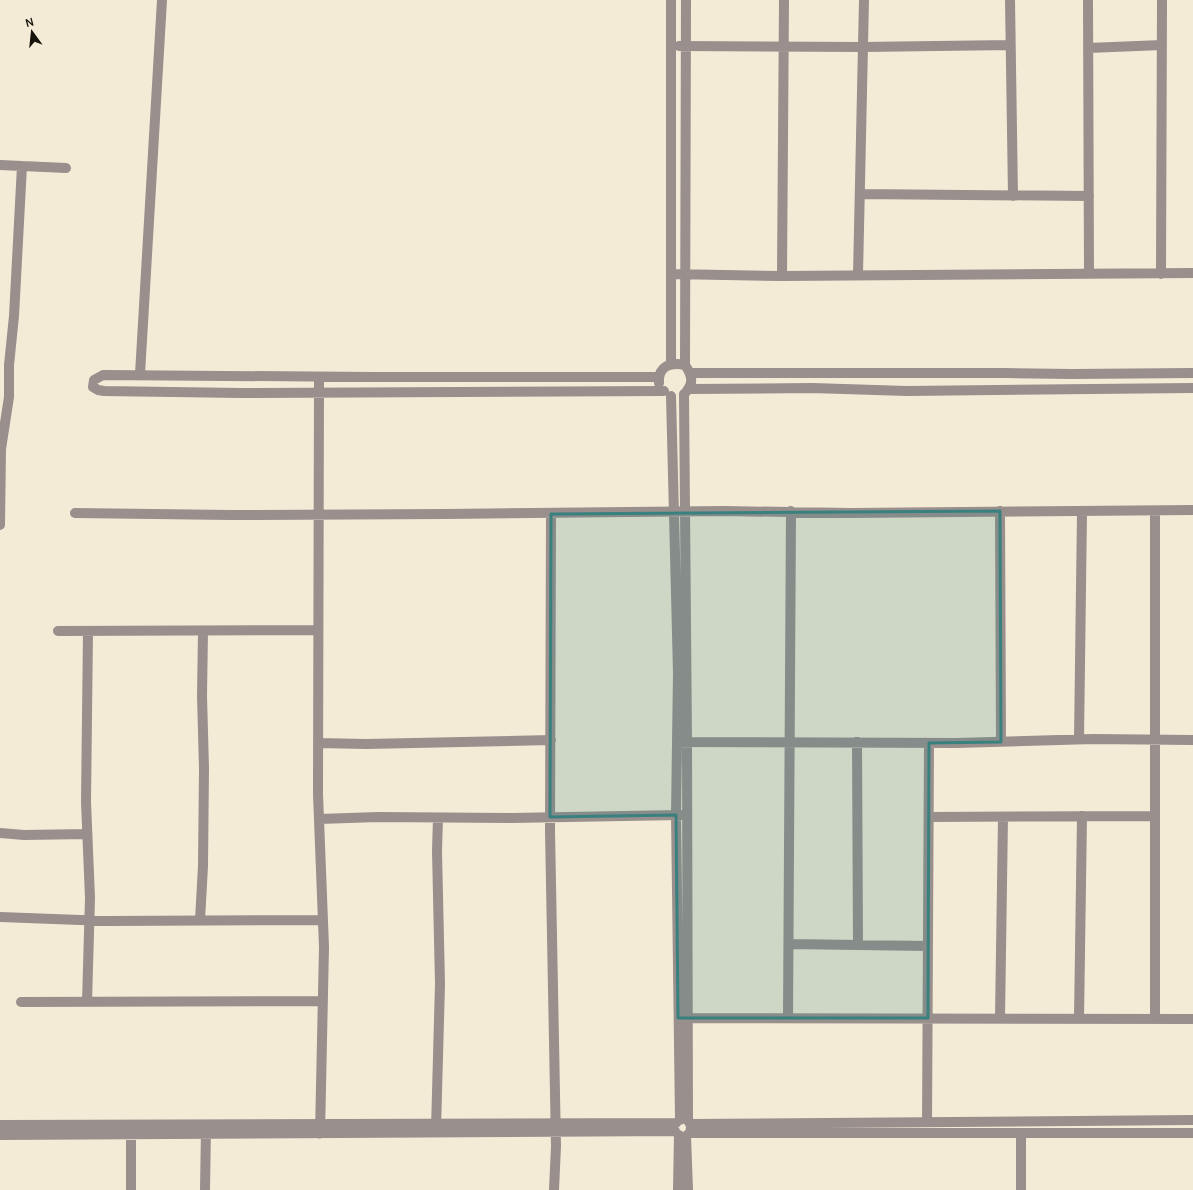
<svg xmlns="http://www.w3.org/2000/svg" width="1193" height="1190" viewBox="0 0 1193 1190" font-family="Manrope,sans-serif">
  <rect width="100%" height="100%" fill="#f4ebd7"/>
  <g fill="none" stroke-linecap="round" stroke-linejoin="round">
    <path stroke="#998f8c" stroke-width="10" d="M671 0V364
      M686 0 685 365C692 375 694 383 686 392
      M1010 0 1013 196
      M1088 0 1089 274
      M679 46 863 47 1010 45
      M1088 48 1162 45
      M0 165 66 168
      M860 194 1089 196
      M671 274 782 276 1193 273
      M1161 274 1162 0
      M858 275 864 0
      M782 276 784 0
      M690 373H1005L1072 374 1193 373
      M140 374 162 0
      M319 377 318 794 324 947 320 1134
      M659 377H374L103 375 94 380 93 387 98 390 104 391 240 393 664 391
      M659 383C658 366 670 362 685 365
      M689 389 812 388 907 391 1193 388
      M684 394 687 742 688 1121
      M671 396 678 673 676 815 680 1120
      M1000 511 1001 742
      M75 513 231 515 445 514 724 511 850 513 1193 510
      M551 514 550 831 556 1146 554 1190
      M0 525 1 449 9 397V365L14 316 22 166
      M58 631 318 630
      M1079 739 1082 512
      M682 742 957 743 1093 739 1193 740
      M857 742 858 945
      M318 743 366 744 551 740
      M929 817 1155 816
      M319 819 378 817 511 818 681 815
      M0 833 24 835 87 834
      M0 917 107 921 323 920
      M200 920 203 866 204 768 202 696 203 631
      M789 944 928 946
      M21 1002 322 1001
      M87 1002 90 898 86 802 88 631
      M682 1018 1193 1019
      M788 1018 791 511
      M1000 1018 1003 817
      M1079 1019 1082 816
      M1155 1019V511
      M690 1124 1193 1120
      M0 1125 676 1123
      M131 1128V1190
      M927 1128 929 743
      M436 1129 440 984 437 851 438 818
      M690 1133H1193
      M0 1135 675 1131
      M205 1190 206 1128
      M678 1190 679 1135
      M688 1190 686 1136 690 1133 691 1128
      M1021 1190V1134"/>
  </g>
  <path fill="#39817e" fill-opacity="0.2" stroke="#39817e" stroke-width="3" stroke-linejoin="round" d="M1000 511 1001 742 929 743 928 1018H678L676 815 550 817 551 514Z"/>
  <g transform="translate(32 32) rotate(345)" stroke="#f4ebd7" stroke-width="3" paint-order="stroke">
  <path d="M0-3L7 15L0 10L-7 15Z" fill="#16130c"/>
  <text y="-6" font-size="11" font-weight="bold" text-anchor="middle" fill="#16130c">N</text>
  </g>
</svg>
